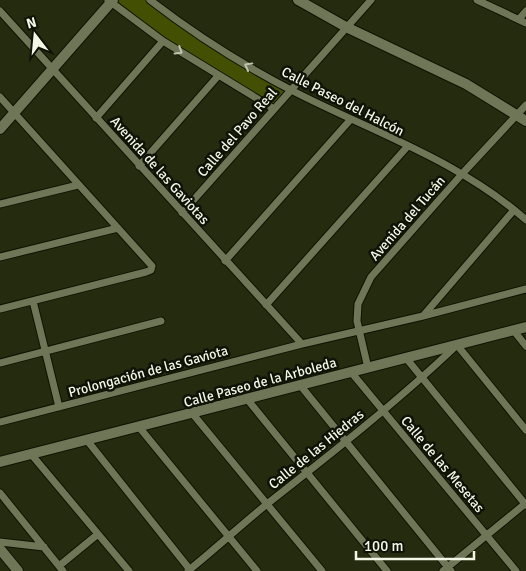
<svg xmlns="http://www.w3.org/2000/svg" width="526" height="571" viewBox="0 0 526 571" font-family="Signika,sans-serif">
  <rect width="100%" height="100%" fill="#252b0f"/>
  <path fill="#435003" d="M113 0H150L203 42 291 90 272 109 191 59Z"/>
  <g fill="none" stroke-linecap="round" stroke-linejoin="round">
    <defs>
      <path id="street" d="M108 0 163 41 274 109
        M150 0C194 34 241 64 291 90 370 131 459 160 526 220
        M477 0 526 23
        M0 11 302 344
        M519 19 526 11
        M0 97 152 266 151 270 146 272 0 309
        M96 118 163 41
        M139 166 218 76
        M0 204 78 185
        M182 213 371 0
        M0 257 118 228
        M225 261 351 119
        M33 301 59 407
        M266 305 407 147
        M423 316 514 210
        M514 331 526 346
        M406 358 526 505
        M0 363 161 321
        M368 368 357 321 358 304 371 277 462 174 526 105
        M351 372 516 571
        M300 385 451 571
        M247 399 387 571
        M192 413 322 571
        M0 422 302 344 423 316 526 289
        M139 427 257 571
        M86 439 191 571
        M31 454 129 571
        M0 493 63 571
        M0 542 44 547
        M59 566 98 534
        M188 571C215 549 240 526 267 504 332 453 397 402 457 345L526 430
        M443 571 526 503"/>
      <path id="secondary" d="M298 0 346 27 466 84 526 121
        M0 129 113 0
        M0 462 526 327
        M0 549 18 571"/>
    </defs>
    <use href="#street" stroke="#0e1300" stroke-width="9"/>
    <use href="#secondary" stroke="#0e1300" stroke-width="12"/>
    <use href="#street" stroke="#6e7657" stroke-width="7"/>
    <use href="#secondary" stroke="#6e7657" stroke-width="10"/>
  </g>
  <defs><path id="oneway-chevron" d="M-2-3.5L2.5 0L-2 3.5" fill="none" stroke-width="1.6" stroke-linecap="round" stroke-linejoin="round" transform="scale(1.25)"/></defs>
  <g stroke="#bec3ad">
    <use href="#oneway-chevron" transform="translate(179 51) rotate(32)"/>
    <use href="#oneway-chevron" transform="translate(248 66) rotate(-151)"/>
  </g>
  <g text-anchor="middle" stroke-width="5" stroke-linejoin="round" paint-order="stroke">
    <g font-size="14" fill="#f3f7e6" stroke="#0f1207">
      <text transform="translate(343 101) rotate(27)" y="5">Calle Paseo del Halcón</text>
      <text transform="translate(237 132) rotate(-49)" y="5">Calle del Pavo Real</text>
      <text transform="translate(160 170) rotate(48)" y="5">Avenida de las Gaviotas</text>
      <text transform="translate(407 218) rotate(-49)" y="5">Avenida del Tucán</text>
      <text transform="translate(148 371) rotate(-15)" y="5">Prolongación de las Gaviota</text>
      <text transform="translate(260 382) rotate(-15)" y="5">Calle Paseo de la Arboleda</text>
      <text transform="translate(316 449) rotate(-39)" y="5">Calle de las Hiedras</text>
      <text transform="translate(443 464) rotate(50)" y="5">Calle de las Mesetas</text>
    </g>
  </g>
  <g transform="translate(35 35) rotate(344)" stroke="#0f1207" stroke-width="4" paint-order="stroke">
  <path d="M0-4L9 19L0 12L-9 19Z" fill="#f3f7e6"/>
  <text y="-8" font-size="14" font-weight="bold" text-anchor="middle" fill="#f3f7e6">N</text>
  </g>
  <path d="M356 551v8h118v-8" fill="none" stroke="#f3f7e6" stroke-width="2.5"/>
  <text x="364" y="551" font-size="15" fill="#f3f7e6" stroke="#0f1207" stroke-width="4" paint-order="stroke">100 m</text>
</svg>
